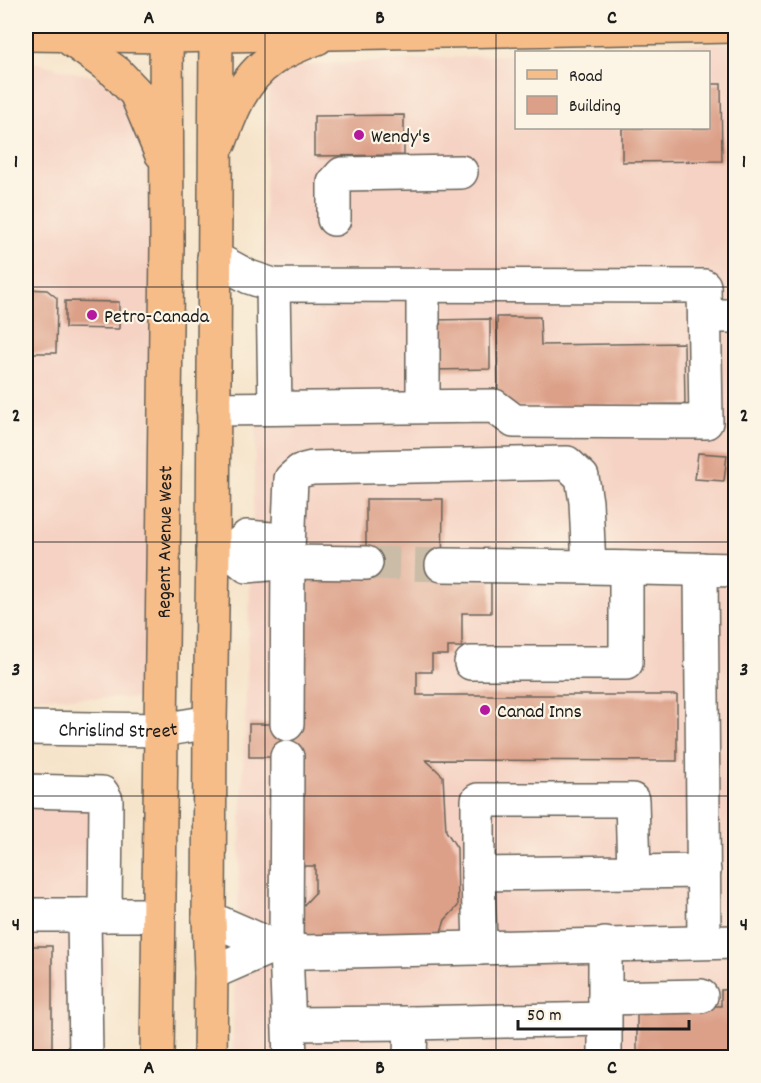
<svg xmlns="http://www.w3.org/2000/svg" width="761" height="1083" viewBox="0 0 761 1083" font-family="Dekko,sans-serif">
  <rect width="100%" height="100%" fill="#fcf5e5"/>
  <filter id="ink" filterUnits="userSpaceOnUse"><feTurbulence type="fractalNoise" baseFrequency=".0167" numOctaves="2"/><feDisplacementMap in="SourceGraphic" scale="12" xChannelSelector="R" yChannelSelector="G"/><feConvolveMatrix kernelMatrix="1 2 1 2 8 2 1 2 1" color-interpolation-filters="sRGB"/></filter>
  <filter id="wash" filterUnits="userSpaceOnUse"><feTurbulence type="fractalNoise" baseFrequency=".008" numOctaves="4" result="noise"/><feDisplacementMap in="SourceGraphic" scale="24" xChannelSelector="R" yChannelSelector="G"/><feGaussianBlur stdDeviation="1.35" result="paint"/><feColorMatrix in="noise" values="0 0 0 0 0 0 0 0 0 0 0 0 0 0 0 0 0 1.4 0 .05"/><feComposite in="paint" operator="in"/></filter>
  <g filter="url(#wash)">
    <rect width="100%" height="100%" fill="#f6e4ca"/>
    <path fill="#f5d2c3" d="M735 43V1057L232 1058 270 67 516 54V128H708V52H553Z
      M26 63H37L99 78 124 100 153 175 150 699 26 697Z
      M26 773 116 778 101 1057H26Z"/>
    <g id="blocks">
      <path fill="#dc9f87" d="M708 84H721L722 161 622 162V128H708Z
        M404 115V155L314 156V116Z
        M26 289 47 290 57 298 56 353H26Z
        M65 301 119 302V329L65 328Z
        M497 317H540L541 345 684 343 685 404 498 407Z
        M490 319V369L433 370 432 320Z
        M698 453 727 455 724 481 695 479Z
        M366 499H443L442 580H491V613H462V647H448V655H432V672H417V695H677V761L426 760 443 776 446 831 457 848 458 906 445 920 439 938 299 942 300 909 315 893V866H295V757H249V724H293V579H366Z
        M26 541H29L28 609H26Z
        M26 946H52V1058H26Z
        M736 989V1058H637V1005L721 1006V990Z"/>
    </g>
  </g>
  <g filter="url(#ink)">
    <use href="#blocks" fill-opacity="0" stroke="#686259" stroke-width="1.5"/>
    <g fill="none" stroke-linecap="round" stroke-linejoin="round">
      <path stroke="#cabca7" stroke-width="33" stroke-dasharray="33 16" stroke-linecap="butt" d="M366 563 442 565"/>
      <defs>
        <g id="minor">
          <path d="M334 219V183L342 174 461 172"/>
          <path d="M273 285 275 408"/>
          <path d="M423 285V406"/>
          <path d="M705 316H736"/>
          <path d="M213 409 494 406 514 421 706 422 704 286 273 285 249 277 214 258"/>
          <path d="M213 552H230L247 566 268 564 278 550 288 549"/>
          <path d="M230 552 247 537 271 539 278 550"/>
          <path d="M288 562 366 563"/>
          <path d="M442 565 589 567"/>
          <path d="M701 569 704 942"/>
          <path d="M471 663H626V568"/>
          <path d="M287 724 288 549 291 479 300 471 312 468 567 463 582 477 586 502 589 567 736 570"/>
          <path id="s1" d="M26 728 162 730 210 722"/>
          <path d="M287 757 286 948 290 1058"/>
          <path d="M26 791 102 793 106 800 105 915"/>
          <path d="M634 872 632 800H478V874L704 871"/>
          <path d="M478 874 480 948"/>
          <path d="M26 915H84L86 1058"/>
          <path d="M84 915H159"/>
          <path d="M209 918 273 946 305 952 736 942"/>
          <path d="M211 973 273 946"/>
          <path d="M605 998 701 996"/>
          <path d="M289 1024 411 1023 604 1019"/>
          <path d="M410 1058 411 1023"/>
          <path d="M605 1058V944"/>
        </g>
        <g id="major">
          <path d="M26 34 166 36 736 26"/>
          <path d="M65 35 116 72 136 93 161 153"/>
          <path d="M220 142C231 112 243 79 271 60 285 50 301 44 317 38"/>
          <path id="s2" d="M157 1058 167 244 166 26"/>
          <path d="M210 1058 211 973 209 918 210 722 213 552 216 26"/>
        </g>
      </defs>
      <use href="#minor" stroke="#686259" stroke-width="36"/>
      <use href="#major" stroke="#686259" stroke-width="36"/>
      <use href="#minor" stroke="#fff" stroke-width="33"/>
      <use href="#major" stroke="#f7bd88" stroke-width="33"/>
    </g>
  </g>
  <path fill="none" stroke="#1c1c1c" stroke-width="1.5" stroke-opacity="0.55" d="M265 26V1058M496 26V1058M26 287H736M26 542H736M26 796H736"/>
  <g fill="#b5179e" stroke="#fcf5e5" stroke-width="2">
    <circle cx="359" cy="135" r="6"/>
    <circle cx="92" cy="315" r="6"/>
    <circle cx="485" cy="710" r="6"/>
  </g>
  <g text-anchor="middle" stroke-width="4.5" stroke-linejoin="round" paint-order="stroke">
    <g font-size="20" fill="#1c1c1c" stroke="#fcf5e5" text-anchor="start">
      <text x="371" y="142">Wendy's</text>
      <text x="104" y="322">Petro-Canada</text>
      <text x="497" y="717">Canad Inns</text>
    </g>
    <g font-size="20" fill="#1c1c1c" stroke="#fcf5e5">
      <text dy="7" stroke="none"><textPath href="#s2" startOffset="516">Regent Avenue West</textPath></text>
      <text dy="7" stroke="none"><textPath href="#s1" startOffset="92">Chrislind Street</textPath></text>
    </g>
  </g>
  <rect width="761" height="1083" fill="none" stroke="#fcf5e5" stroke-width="66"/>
  <rect x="515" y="51" width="195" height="78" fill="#fcf5e5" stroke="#a29e95" stroke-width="1.5"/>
  <rect x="527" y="70" width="30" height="9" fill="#f7bd88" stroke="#a29e95" stroke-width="1.5"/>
  <text x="569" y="81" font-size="18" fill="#1c1c1c">Road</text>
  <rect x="527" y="96" width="30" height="18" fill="#dc9f87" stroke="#a29e95" stroke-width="1.5"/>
  <text x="569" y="111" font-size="18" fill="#1c1c1c">Building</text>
  <path d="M518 1020v9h171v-9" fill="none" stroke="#1c1c1c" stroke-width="3"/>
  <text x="527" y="1020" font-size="18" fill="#1c1c1c" stroke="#fcf5e5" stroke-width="4.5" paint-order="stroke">50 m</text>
  <rect x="33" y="33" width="695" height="1017" fill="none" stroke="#1c1c1c" stroke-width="2"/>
  <g font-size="20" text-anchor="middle" font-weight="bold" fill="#1c1c1c">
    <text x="149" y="23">A</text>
    <text x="380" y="23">B</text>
    <text x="612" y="23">C</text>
    <text x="16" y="167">1</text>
    <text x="744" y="167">1</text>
    <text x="16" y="421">2</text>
    <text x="744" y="421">2</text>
    <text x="16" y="675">3</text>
    <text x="744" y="675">3</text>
    <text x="16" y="930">4</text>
    <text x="744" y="930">4</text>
    <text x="149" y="1073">A</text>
    <text x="380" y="1073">B</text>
    <text x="612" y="1073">C</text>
  </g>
</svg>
